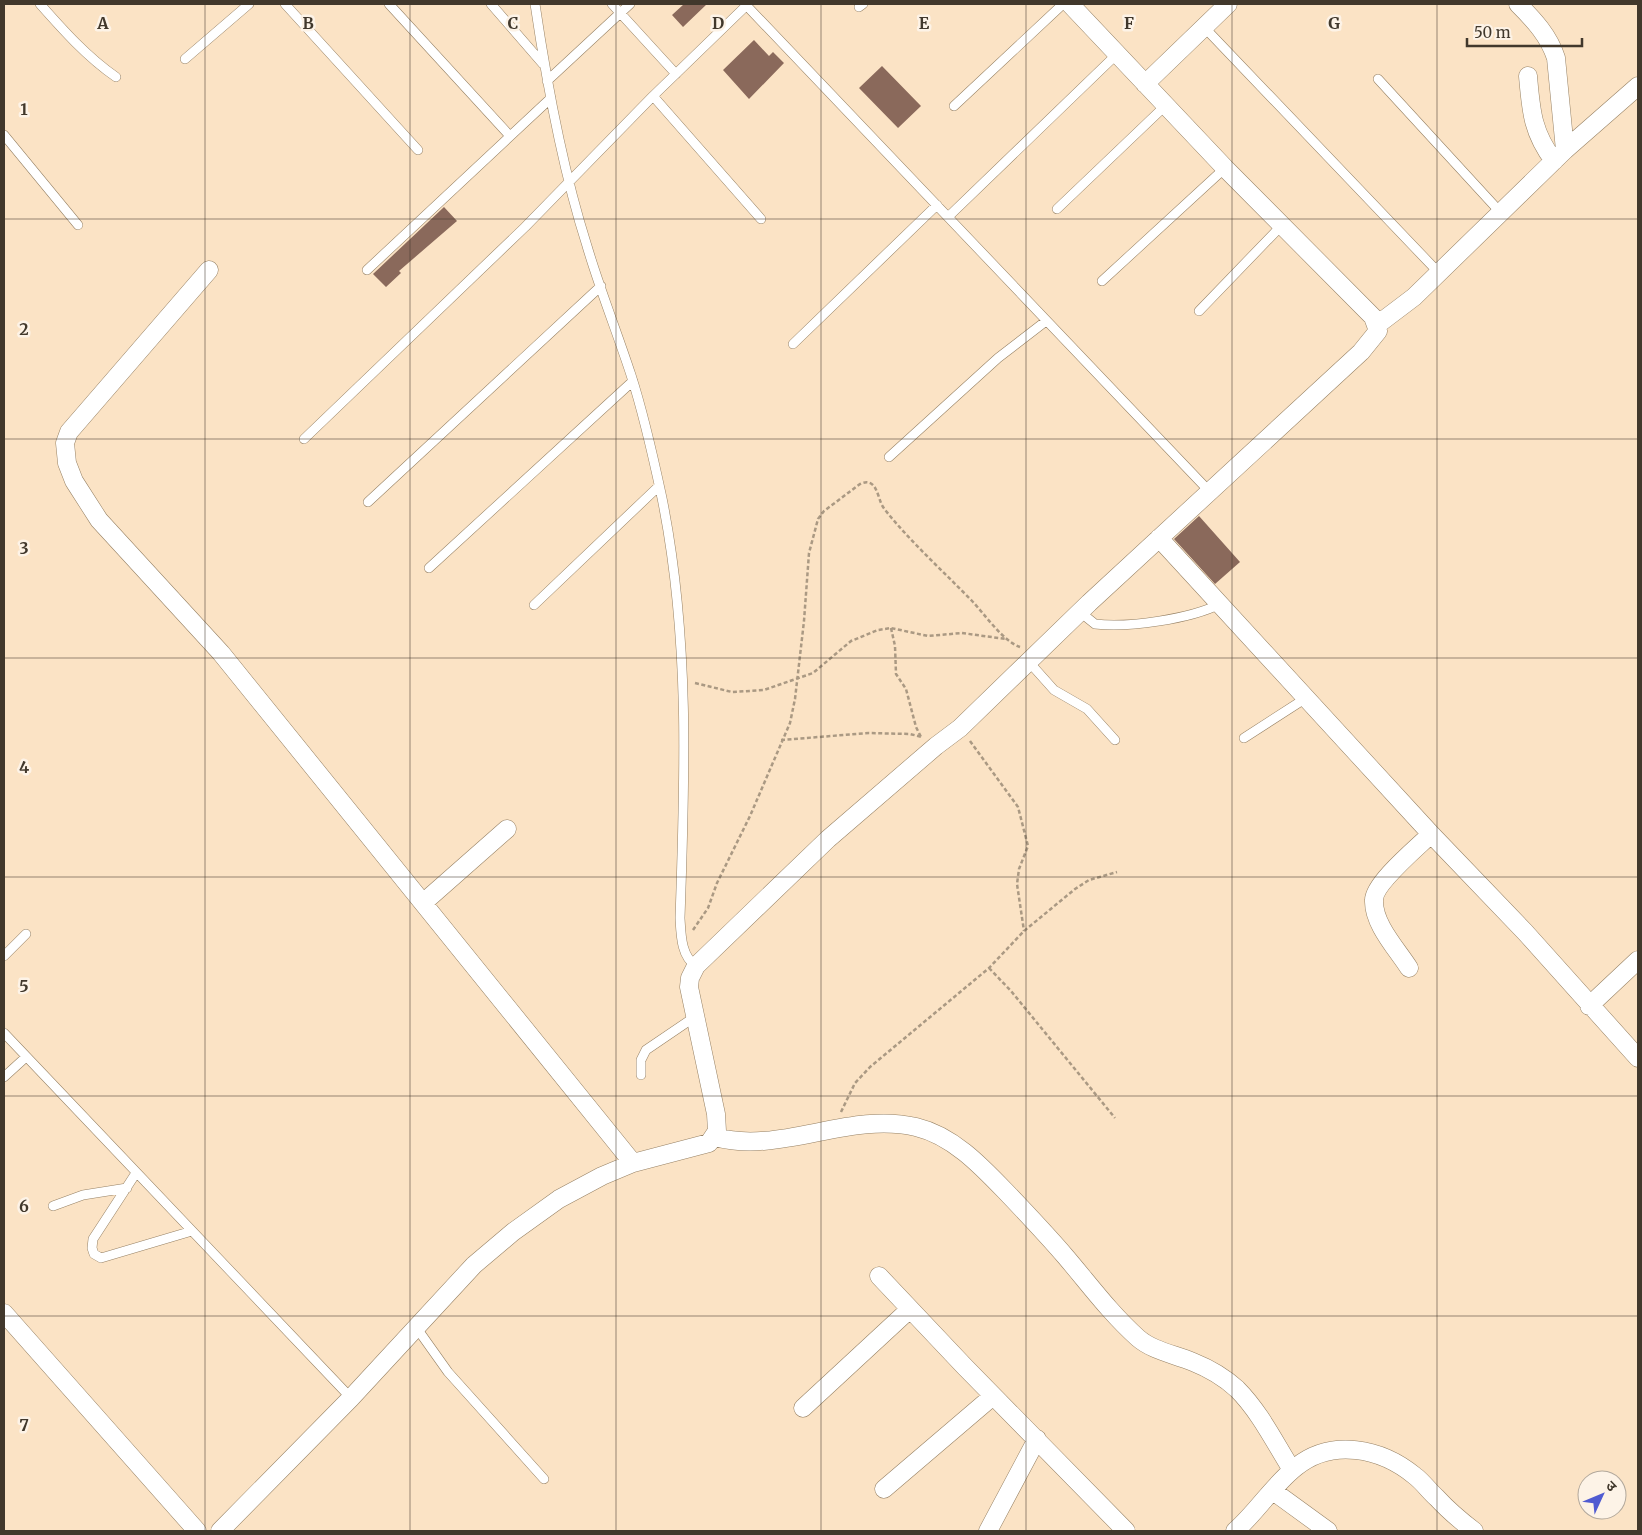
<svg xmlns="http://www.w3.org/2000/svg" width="1642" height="1535" viewBox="0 0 1642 1535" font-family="Merriweather,'Noto Sans Devanagari',serif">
  <rect width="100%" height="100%" fill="#fbe3c5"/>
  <path fill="#8a695b" d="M684 4H707L683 27 672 15Z
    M754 40 769 56 773 52 784 63 749 99 723 70Z
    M882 66 921 106 898 128 859 88Z
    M444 207 457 221 399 271 401 273 386 287 373 274Z
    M1199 516 1240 562 1215 584 1174 539Z"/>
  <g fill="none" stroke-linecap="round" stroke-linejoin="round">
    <defs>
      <path id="service" d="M40 4C63 30 87 57 116 77
        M285 4 418 150
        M389 4 510 136
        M491 4 543 64
        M535 4C547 85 562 168 587 246 600 290 617 332 631 375 644 415 653 456 662 498 690 637 685 777 680 918 681 935 681 956 696 966
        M612 4 676 74
        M745 4 1209 491
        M859 7 863 4
        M1204 27 1439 273
        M185 59 249 4
        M1378 79 1501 213
        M547 81 630 4
        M653 96 761 219
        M954 106 1063 4
        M4 135 78 225
        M1057 209 1165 106
        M948 217 1116 55
        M367 270 551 98
        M1102 281 1225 168
        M1199 311 1282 225
        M793 344 937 205
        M304 439 525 227 653 96 748 4
        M889 457 998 358 1046 321
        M368 502 601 286
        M429 568 633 381
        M534 605 659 486
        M1080 612 1095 624C1128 628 1190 619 1220 604
        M1029 662 1054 690 1087 709 1115 740
        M1244 738 1306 698
        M4 956 26 934
        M4 1033 351 1398
        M641 1075V1060L646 1050 696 1016
        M4 1077 26 1057
        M136 1173 93 1239 92 1248 94 1254 101 1258 192 1231
        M53 1206 83 1195 127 1188
        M416 1327 448 1372 544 1479"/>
      <path id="minor" d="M1528 76C1531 110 1532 132 1554 161
        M1145 84 1228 4
        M1565 150 1638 86
        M209 270 69 432 65 443 67 463 74 481 99 520 221 653 633 1163
        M1377 325 1414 297 1565 150 1556 58C1549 36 1534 20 1518 4
        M1159 538 1431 834 1525 932 1638 1058
        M423 903 507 829
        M1409 968C1397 949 1373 924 1374 900 1374 883 1418 847 1431 834
        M1589 1006 1638 960
        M715 1137C781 1155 849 1111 916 1127 954 1136 983 1168 1009 1195 1028 1215 1047 1235 1065 1256 1089 1284 1110 1313 1138 1338 1153 1351 1174 1354 1193 1362 1208 1368 1225 1378 1237 1389 1260 1412 1275 1443 1292 1470
        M879 1276 965 1367 1126 1531
        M4 1313 197 1531
        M803 1408 910 1309
        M884 1489 993 1396
        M1273 1491 1328 1531
        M220 1531 351 1398 474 1265 513 1232 559 1199 602 1176 633 1163 709 1143 717 1131 716 1114 689 987 690 978 696 966 828 839 936 746 960 728 1089 603 1361 352 1378 331 1373 317 1225 168 1070 4
        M988 1531 1037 1439
        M1235 1531C1257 1512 1273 1485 1296 1467 1332 1438 1381 1448 1415 1476 1423 1482 1429 1491 1437 1498 1448 1510 1461 1521 1474 1531"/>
    </defs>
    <use href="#service" stroke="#968164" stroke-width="10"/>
    <use href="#minor" stroke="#968164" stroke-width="19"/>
    <path stroke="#aa9983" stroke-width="2.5" stroke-dasharray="4 2.5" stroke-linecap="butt" d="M891 628 895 646 896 674 906 689 916 727 921 737
      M695 683 732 692 764 690 813 673 851 641 878 630 891 628 928 636 962 633 1006 639
      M781 740 869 733 910 734 922 737
      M970 741 1018 807 1028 846 1019 869 1017 884 1024 931
      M693 930 708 908 717 883 750 816 790 723 795 699 804 621 809 553 818 519 824 511 860 484C875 477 877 493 881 503 883 508 887 512 890 516 916 547 945 573 973 602 986 616 1003 641 1020 647
      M989 968 1011 991 1115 1118
      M841 1112 855 1083 870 1067 989 968 1024 931 1075 889 1089 880 1117 872"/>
    <use href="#service" stroke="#fff" stroke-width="9"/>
    <use href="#minor" stroke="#fff" stroke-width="18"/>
  </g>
  <path fill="none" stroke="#41382c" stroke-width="1" stroke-opacity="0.55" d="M205 4V1531M410 4V1531M616 4V1531M821 4V1531M1026 4V1531M1232 4V1531M1437 4V1531M4 219H1638M4 439H1638M4 658H1638M4 877H1638M4 1096H1638M4 1316H1638"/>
  <g font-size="16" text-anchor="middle" font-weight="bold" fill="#41382c" stroke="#fdf3e7" stroke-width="5" stroke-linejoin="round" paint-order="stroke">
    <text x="103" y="29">A</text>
    <text x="308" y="29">B</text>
    <text x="513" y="29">C</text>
    <text x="718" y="29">D</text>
    <text x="924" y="29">E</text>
    <text x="1129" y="29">F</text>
    <text x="1334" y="29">G</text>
    <text x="24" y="115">1</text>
    <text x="24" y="335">2</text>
    <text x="24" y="554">3</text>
    <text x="24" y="773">4</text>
    <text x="24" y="992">5</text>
    <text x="24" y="1212">6</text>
    <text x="24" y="1431">7</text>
  </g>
  <rect width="1642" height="1535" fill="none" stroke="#41382c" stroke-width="10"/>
  <g transform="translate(1602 1495) rotate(46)"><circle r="24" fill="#fdf3e7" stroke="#b2a89c"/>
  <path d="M0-4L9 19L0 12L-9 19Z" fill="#505bd1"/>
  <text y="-8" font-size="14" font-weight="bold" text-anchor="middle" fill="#41382c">उ</text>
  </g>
  <path d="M1467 38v8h115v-8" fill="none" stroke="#41382c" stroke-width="2.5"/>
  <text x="1474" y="38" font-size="15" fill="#41382c" stroke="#fdf3e7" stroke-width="4" paint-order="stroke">50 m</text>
</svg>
